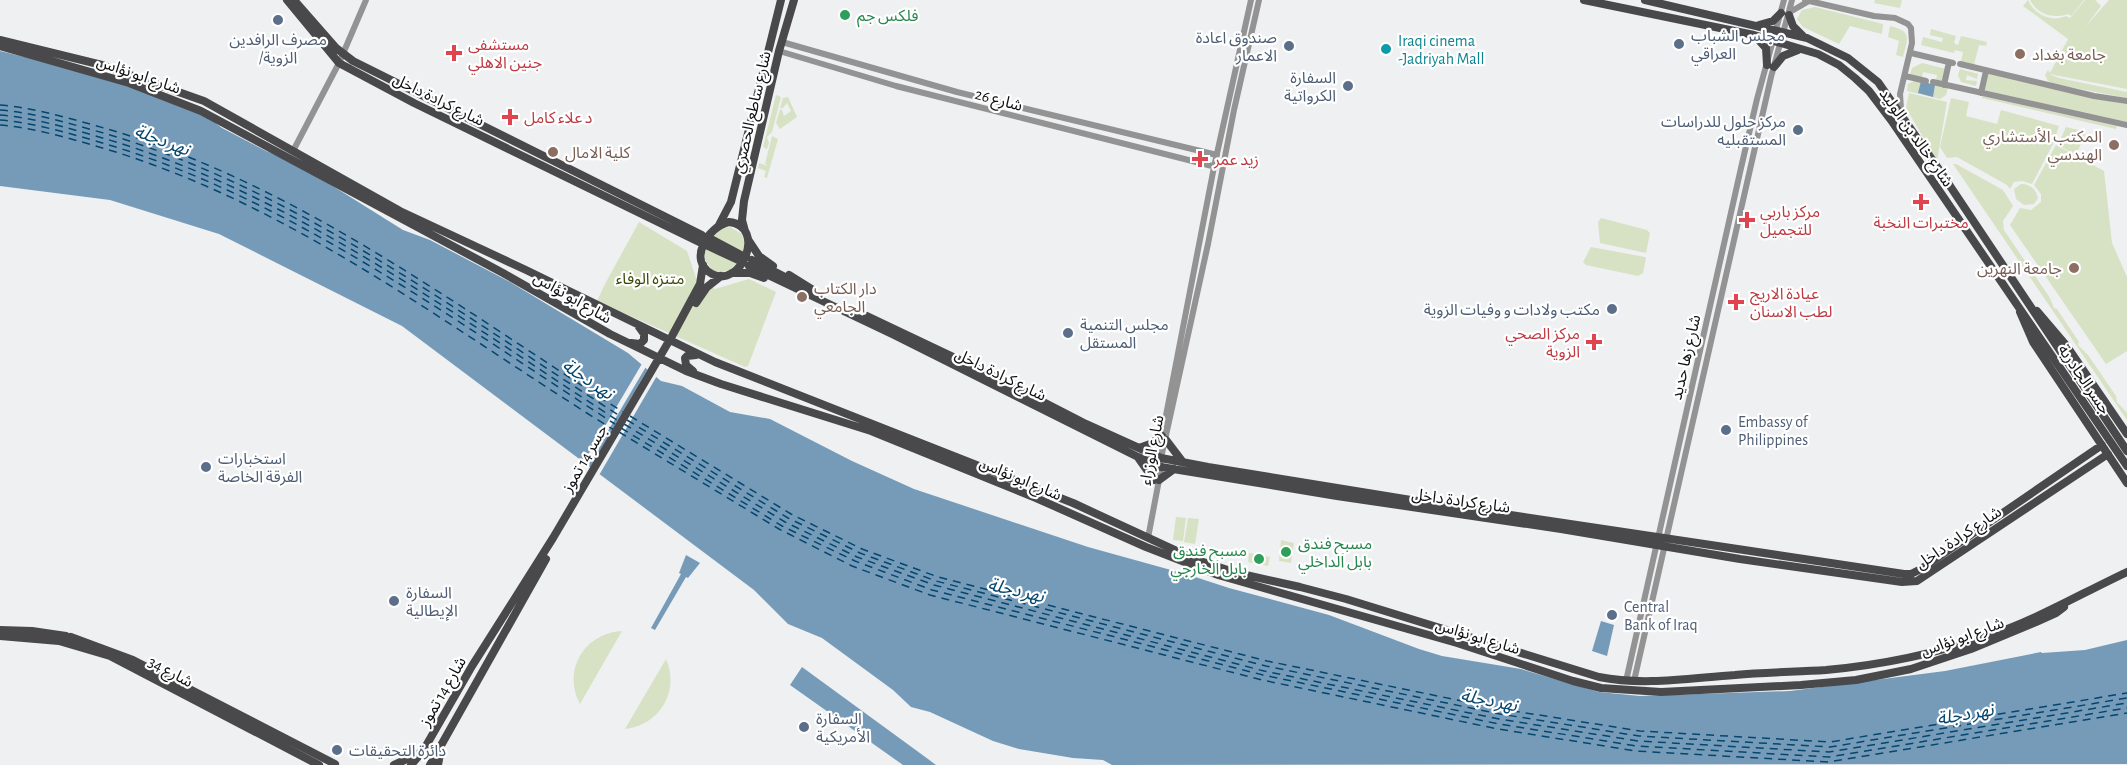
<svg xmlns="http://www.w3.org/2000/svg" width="2127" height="765" viewBox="0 0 2127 765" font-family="'Alegreya Sans','Noto Sans Arabic',sans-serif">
  <rect width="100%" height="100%" fill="#eef0f2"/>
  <path fill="#d7e2c4" d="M1875 0H1902L1900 8 1874 3Z
    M2028 0C2034 14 2051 23 2066 16L2070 18 2085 0H2095L2101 6 2085 27 2109 0H2127V89L2049 74 2059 78 2127 92V98L2054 84 2048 81 2045 75 2048 70 2050 73 2068 39 2023 6Z
    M2030 0H2084L2071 16 2068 14C2053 19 2038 15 2030 0Z
    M1815 7 1883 24 1882 34 1850 26 1839 44 1803 27 1797 19 1802 10Z
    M1890 26C1912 31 1908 38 1903 57L1896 55 1899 41 1888 37Z
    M1931 29 1956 36 1954 43 1958 45 1961 36 1987 42 1986 46 1979 45 1974 65 1961 62 1963 52 1955 50 1954 53 1921 45 1923 37 1942 42 1943 38 1930 35Z
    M1922 63 1946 69 1942 82 1936 81 1937 75 1923 72 1922 78 1910 75 1912 68Z
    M1960 69 1978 74 1977 79 1967 75 1966 80 1977 81 1976 86 1961 82 1958 75Z
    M1988 73 2119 103 2127 104V123L1983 90Z
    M1914 81H1921L1932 97 1935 85 1948 88 1946 95 1940 99 1907 91 1908 84Z
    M1909 93 1947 102 1937 161 1906 108Z
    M776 95 781 97 772 132 767 137 769 143 767 149 763 147Z
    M1982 96 2117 126 2116 129 1982 98Z
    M788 97 797 117 780 129 776 123 780 109 782 110 784 116 791 111 787 103 783 108H780L783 98Z
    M1951 98 1969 102 1966 116 1997 124 2001 110 2059 126 2053 144 2032 184 2022 181 2014 182 2010 189 2007 185 1957 157 1947 158 1940 147Z
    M2066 127 2086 132 2076 155 2058 145Z
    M772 136 778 139 767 178 764 177 766 171 758 168 759 163 768 166 765 164Z
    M2056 145 2104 171 2112 243 2127 277V351L2106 364 2010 225 2020 208 2031 210 2041 202V194L2034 185Z
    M1953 164H1956L2003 190 2013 206 2003 221 2004 230 2050 298 2054 308 2057 309 2079 342 2078 345 2088 355 2116 396 2117 402 2127 413V420Z
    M2021 184C2030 184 2036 189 2038 198L2034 204 2024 205 2016 199 2014 189Z
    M1601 218 1647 230 1650 233 1646 253 1600 243 1598 222Z
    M639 222 687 251 696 278 715 289 749 279 776 292 748 366 745 367 597 301 605 284Z
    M730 227 742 234 745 245 743 253 710 237 722 228Z
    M705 247 739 262C731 270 725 274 713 271L705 260Z
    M1591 247 1645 257 1646 258 1643 273 1638 276 1586 265 1583 262Z
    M1176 517 1186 518 1183 541 1173 540Z
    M1188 518 1199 519 1195 544 1184 542Z
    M1281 540 1294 543 1291 563 1279 561Z
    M1249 553 1270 557 1268 566 1248 562Z
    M622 631 580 704C562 671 584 633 622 631Z
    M666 659C680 691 660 725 625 729Z"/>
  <path fill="#769bb9" d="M0 51 99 75 205 115 222 128 266 151 296 163 403 230 430 240 510 282 628 353 661 381 682 386 730 412 770 419 852 461 914 489 1088 547 1189 575 1229 588 1329 615 1419 649 1442 656 1521 669 1599 692 1640 696 1790 691 1945 671 2041 652 2042 653 2085 650 2127 640V764L1112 765 1103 760 1073 758 1019 749 993 741 930 712 911 707 893 690 822 638 788 624 754 590 402 326 219 234 110 200 0 186Z
    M1921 81 1935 85 1933 97 1918 93Z
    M686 555 700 563 688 578 686 577 655 630 651 628 681 574 679 573Z
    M1601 621 1614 625 1607 656 1592 651Z
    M802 667 928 759 936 765H903L790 685Z"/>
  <path fill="#eef0f2" d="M643 362 647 365 586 468 582 465Z
    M649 367 658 374 598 477 589 470Z"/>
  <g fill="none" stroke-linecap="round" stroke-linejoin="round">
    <path stroke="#05466e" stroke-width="1.5" stroke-dasharray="8 6" stroke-linecap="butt" d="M0 105C37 108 75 120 111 130 300 186 459 308 623 412
      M0 110C37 113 75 125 110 135 298 191 457 312 620 416
      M0 115C35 118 72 129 106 139 295 195 454 315 617 420
      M0 120C35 123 72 134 106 144 293 200 453 320 615 424
      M0 125C35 128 72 139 106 149 295 206 449 328 614 430
      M630 416 791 514 862 549 938 577 1267 661 1501 709 1640 731 1830 742 2127 693
      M627 420 788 518 860 553 936 581 1266 666 1500 714 1639 736 1830 747 2127 698
      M624 424 785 522 857 557 934 585 1264 671 1499 719 1638 741 1829 752 2127 703
      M621 428 782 526 855 561 932 590 1263 675 1499 724 1637 746 1829 757 2127 708
      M619 432 779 529 852 566 930 595 1262 680 1498 729 1636 751 1828 762 2127 713"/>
    <path stroke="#939394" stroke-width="6" d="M1805 0 1874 16 1895 18 1908 24 1911 28 1912 43 1900 94 1901 109 1904 116
      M1790 12 1809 1
      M782 42 957 92 1217 155
      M779 51 896 86 1216 167
      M1911 53 1953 63
      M1960 64 2094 96 2127 101
      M1905 76 1926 81
      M1933 82 2127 125
      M1944 85 1949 62
      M1981 93 1986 71
      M293 151 339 63 366 0
      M1154 481V464L1162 436 1214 167 1251 0
      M1148 538 1159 480 1161 458 1208 244 1234 110 1259 0
      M1626 681 1741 168 1757 99 1784 0
      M1634 681 1771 77 1792 0"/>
    <path stroke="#49494b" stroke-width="8" d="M287 0 339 63 414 103 699 242
      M294 0 336 48 353 61 702 235
      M1584 0 1754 35 1818 54 1839 65 1855 78 1869 91 1891 120 2127 466
      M1645 0 1807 38 1848 58 1878 82 1938 168 2127 451
      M1789 15 1793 26 1803 36
      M1759 25 1773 21 1781 13
      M1755 36 1766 48 1767 65
      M0 40 102 65 204 101 400 211 526 270 715 362 1073 503 1194 559 1237 573 1300 587 1346 599 1599 677C1644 686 1690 678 1735 675 1766 672 1796 672 1826 670 1882 665 1938 653 1991 635 2038 619 2082 593 2127 572
      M0 46 129 83 201 111 503 273 610 334 686 371 721 384 871 431 1036 498 1146 547 1218 575 1457 643 1573 681 1601 688 1661 692 1801 685 1856 680 1911 669 1971 649 2036 622 2056 613 2064 607
      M1774 67 1783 56 1798 50
      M729 222C767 226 742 289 712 274 687 261 708 226 729 222Z
      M719 225 731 202 781 0
      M745 231 742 220 744 201 779 51 794 0
      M711 239 741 255
      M749 241 759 256 773 266
      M708 246 738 260
      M752 260 791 280
      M749 266 894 335 1138 457 1161 467 1337 496 1561 529 1740 559 1902 582 1917 581 2108 454
      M732 273H750L764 278
      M789 275 813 290
      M696 303 707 287 721 276
      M2037 311 2066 345 2127 434
      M2020 312 2033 342 2127 483
      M867 316 985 372 1086 424 1161 458 1208 467 1411 500 1904 574H1911L1921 569 2102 445
      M631 343 640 344 644 340V334L639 327
      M693 371 686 365 685 358 687 356 696 355
      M1166 440 1182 461
      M1139 448 1150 444 1162 436
      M1139 459 1154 480
      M1159 480 1174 469
      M0 630 32 631 66 636
      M0 636 59 641 110 656 319 765
      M71 637 133 660 335 764
      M394 765 420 753
      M411 765 423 751 472 666 553 538 672 336 700 284 703 265
      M430 765 546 559
      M438 765 441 749"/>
  </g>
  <g fill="#2e9e5b" stroke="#fff" stroke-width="2">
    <circle cx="845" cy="15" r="6"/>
    <circle cx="1286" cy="552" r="6"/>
    <circle cx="1259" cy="559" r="6"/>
  </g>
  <g fill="#5c6f8a" stroke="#fff" stroke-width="2">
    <circle cx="278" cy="20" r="6"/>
    <circle cx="1679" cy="44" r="6"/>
    <circle cx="1289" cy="46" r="6"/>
    <circle cx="1348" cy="86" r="6"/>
    <circle cx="1798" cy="130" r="6"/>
    <circle cx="1612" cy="309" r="6"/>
    <circle cx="1068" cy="333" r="6"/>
    <circle cx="1726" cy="430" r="6"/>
    <circle cx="206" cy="467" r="6"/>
    <circle cx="394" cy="601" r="6"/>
    <circle cx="1612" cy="615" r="6"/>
    <circle cx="804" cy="727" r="6"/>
    <circle cx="337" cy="750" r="6"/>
  </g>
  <circle fill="#0f9aa8" stroke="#fff" stroke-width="2" cx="1386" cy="49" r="6"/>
  <g fill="#e0444e" stroke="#fff" stroke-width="2">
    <path d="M451 44h6v6h6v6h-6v6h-6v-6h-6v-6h6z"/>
    <path d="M507 108h6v6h6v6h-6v6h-6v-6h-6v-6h6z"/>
    <path d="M1197 150h6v6h6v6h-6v6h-6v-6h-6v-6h6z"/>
    <path d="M1918 193h6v6h6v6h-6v6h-6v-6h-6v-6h6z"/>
    <path d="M1744 211h6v6h6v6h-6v6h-6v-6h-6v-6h6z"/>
    <path d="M1733 293h6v6h6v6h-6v6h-6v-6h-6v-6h6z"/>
    <path d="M1591 333h6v6h6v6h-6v6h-6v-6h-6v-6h6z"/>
  </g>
  <g fill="#8d6e63" stroke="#fff" stroke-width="2">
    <circle cx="2020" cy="54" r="6"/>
    <circle cx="2114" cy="145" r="6"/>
    <circle cx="553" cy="152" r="6"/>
    <circle cx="2074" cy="268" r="6"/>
    <circle cx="802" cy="297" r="6"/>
  </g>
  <g text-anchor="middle" stroke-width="4.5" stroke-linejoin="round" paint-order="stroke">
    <g font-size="16" fill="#27864d" stroke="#fff" text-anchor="start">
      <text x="857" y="21">فلكس جم</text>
      <text x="1298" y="549">مسبح فندق<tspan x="1298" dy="18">بابل الداخلي</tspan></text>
      <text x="1247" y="556" text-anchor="end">مسبح فندق<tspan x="1247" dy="18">بابل الخارجي</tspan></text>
    </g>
    <g font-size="16" fill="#4e5e75" stroke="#fff" text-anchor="start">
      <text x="1691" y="41">مجلس الشباب<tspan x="1691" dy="18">العراقي</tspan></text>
      <text x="1277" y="43" text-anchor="end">صندوق اعادة<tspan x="1277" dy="18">الاعمار</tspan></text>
      <text x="278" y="45" text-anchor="middle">مصرف الرافدين<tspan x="278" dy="18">/الزوية</tspan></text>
      <text x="1336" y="83" text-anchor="end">السفارة<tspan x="1336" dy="18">الكرواتية</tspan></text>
      <text x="1786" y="127" text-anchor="end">مركز حلول للدراسات<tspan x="1786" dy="18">المستقبليه</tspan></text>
      <text x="1600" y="315" text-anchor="end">مكتب ولادات و وفيات الزوية</text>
      <text x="1080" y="330">مجلس التنمية<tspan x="1080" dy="18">المستقل</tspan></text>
      <text x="1738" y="427">Embassy of<tspan x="1738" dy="18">Philippines</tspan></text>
      <text x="218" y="464">استخبارات<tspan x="218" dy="18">الفرقة الخاصة</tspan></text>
      <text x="406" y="598">السفارة<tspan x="406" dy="18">الإيطالية</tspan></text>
      <text x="1624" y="612">Central<tspan x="1624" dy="18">Bank of Iraq</tspan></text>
      <text x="816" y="724">السفارة<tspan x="816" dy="18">الأمريكية</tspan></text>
      <text x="349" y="756">دائرة التحقيقات</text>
    </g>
    <g font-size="16" fill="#0d838f" stroke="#fff" text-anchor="start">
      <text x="1398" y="46">Iraqi cinema<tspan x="1398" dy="18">-Jadriyah Mall</tspan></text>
    </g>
    <g font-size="16" fill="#be3a42" stroke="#fff" text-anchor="start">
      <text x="468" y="50">مستشفى<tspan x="468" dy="18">جنين الاهلي</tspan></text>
      <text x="524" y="123">د علاء كامل</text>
      <text x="1214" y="165">زيد عمر</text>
      <text x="1760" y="217">مركز باربي<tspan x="1760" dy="18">للتجميل</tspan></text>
      <text x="1921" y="228" text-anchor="middle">مختبرات النخبة</text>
      <text x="1750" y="299">عيادة الاريج<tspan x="1750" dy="18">لطب الاسنان</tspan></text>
      <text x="1580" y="339" text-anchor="end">مركز الصحي<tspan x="1580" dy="18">الزوية</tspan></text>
    </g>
    <g font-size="16" fill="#785e54" stroke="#fff" text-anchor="start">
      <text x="2032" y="60">جامعة بغداد</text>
      <text x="2102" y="142" text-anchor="end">المكتب الأستشاري<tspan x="2102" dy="18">الهندسي</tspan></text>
      <text x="565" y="158">كلية الامال</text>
      <text x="2062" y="274" text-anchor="end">جامعة النهرين</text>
      <text x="814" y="294">دار الكتاب<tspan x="814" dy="18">الجامعي</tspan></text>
    </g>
    <g font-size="16" fill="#0f1011" stroke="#fff">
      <text transform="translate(139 74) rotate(19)" y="6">شارع ابو نؤاس</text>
      <text transform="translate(439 99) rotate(26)" y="6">شارع كرادة داخل</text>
      <text transform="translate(999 99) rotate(15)" y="6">شارع 26</text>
      <text transform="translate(751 112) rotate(-77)" y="6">شارع ساطع الحصري</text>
      <text transform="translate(1917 137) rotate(55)" y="6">شارع خالد بن الوليد</text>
      <text transform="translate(573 297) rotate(30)" y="6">شارع ابو نؤاس</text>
      <text transform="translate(1685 357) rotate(-77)" y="6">شارع زها حديد</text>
      <text transform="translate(1001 374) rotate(26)" y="6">شارع كرادة داخل</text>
      <text transform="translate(2085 379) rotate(56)" y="6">جسر الجادرية</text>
      <text transform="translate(1151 450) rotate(-79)" y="6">شارع الوزراء</text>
      <text transform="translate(584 458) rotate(-60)" y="6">جسر 14 تموز</text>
      <text transform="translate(1021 478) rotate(23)" y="6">شارع ابو نؤاس</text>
      <text transform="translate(1461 500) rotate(8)" y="6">شارع كرادة داخل</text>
      <text transform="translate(1958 537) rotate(-34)" y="6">شارع كرادة داخل</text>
      <text transform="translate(1478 636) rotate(17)" y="6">شارع ابو نؤاس</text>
      <text transform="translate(1962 636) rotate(-20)" y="6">شارع ابو نؤاس</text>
      <text transform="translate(171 671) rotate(28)" y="6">شارع 34</text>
      <text transform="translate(442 691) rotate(-60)" y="6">شارع 14 تموز</text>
    </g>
    <g font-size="16" fill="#3b4c09" stroke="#fff">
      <text x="650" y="284">متنزه الوفاء</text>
    </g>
    <g font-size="18" font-style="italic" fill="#05466e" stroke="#fff">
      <text transform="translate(162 140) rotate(21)" y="6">نهر دجلة</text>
      <text transform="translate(588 379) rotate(34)" y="6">نهر دجلة</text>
      <text transform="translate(1016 590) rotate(13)" y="6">نهر دجلة</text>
      <text transform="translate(1489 700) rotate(11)" y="6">نهر دجلة</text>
      <text transform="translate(1965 714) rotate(-10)" y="6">نهر دجلة</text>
    </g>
  </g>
</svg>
